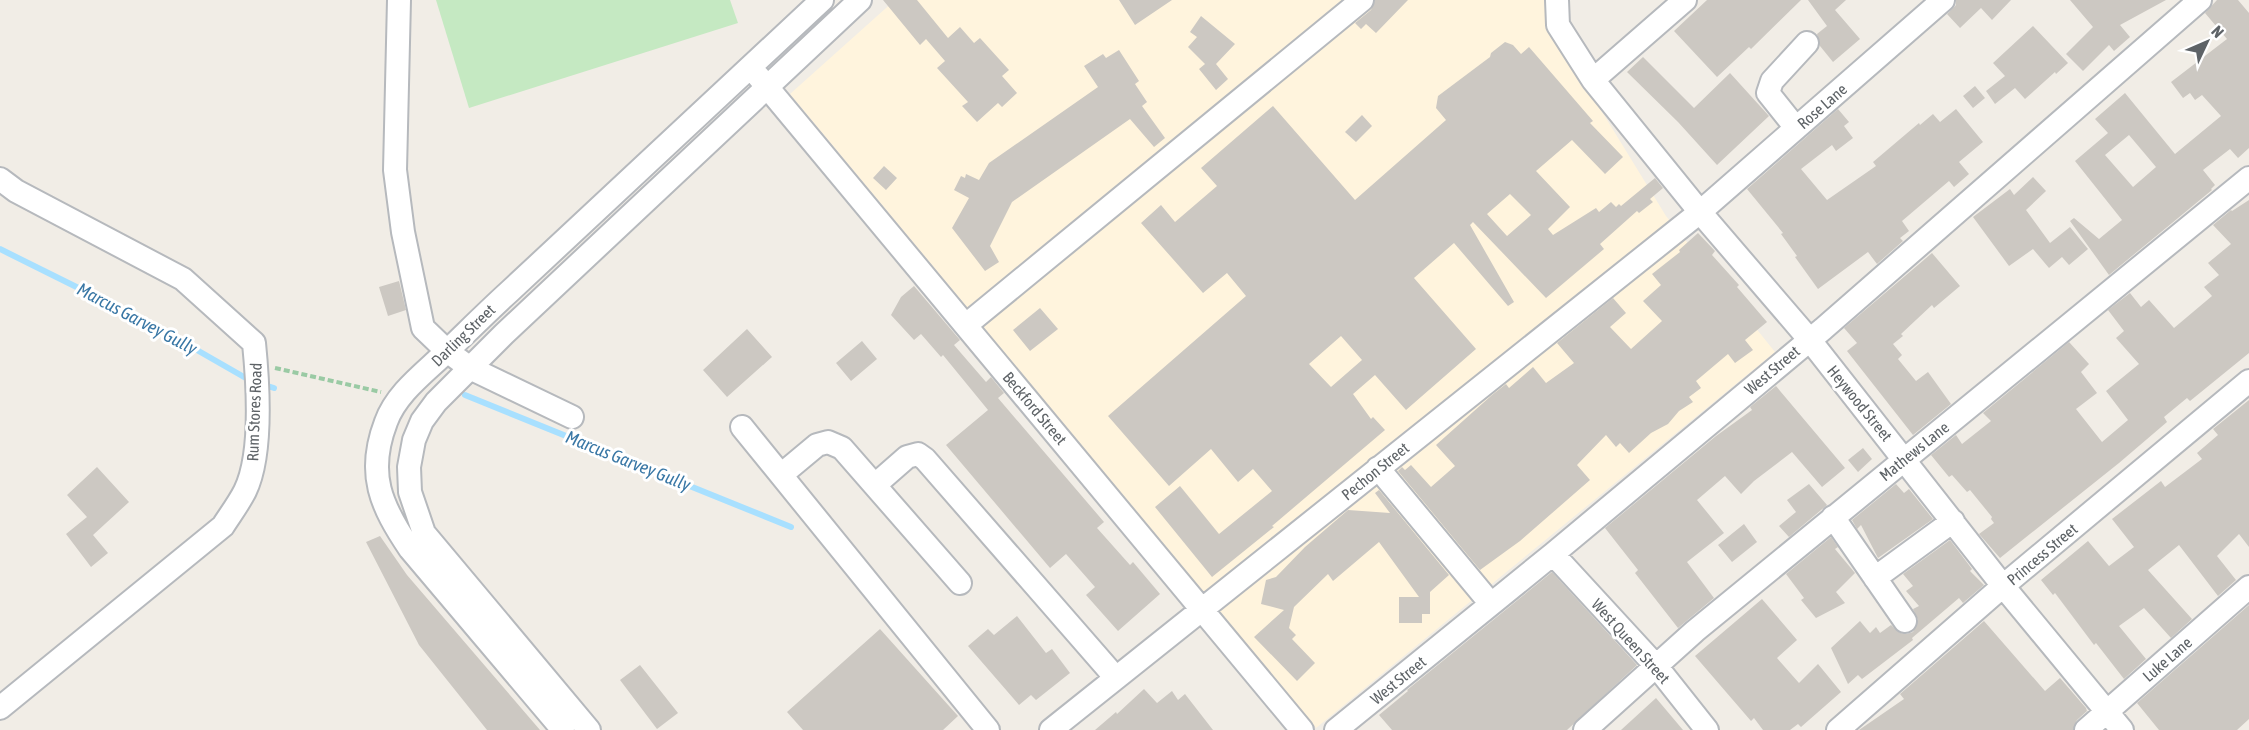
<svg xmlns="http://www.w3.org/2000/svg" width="2249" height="730" viewBox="0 0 2249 730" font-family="'Asap Condensed',sans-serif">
  <rect width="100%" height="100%" fill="#f1ede6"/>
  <path fill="#fff4dd" d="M895 0H1552L1553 32 1666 216 1775 352 1316 728 790 94Z"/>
  <path fill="#c5e9c2" d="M436 0H730L738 23 469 108Z"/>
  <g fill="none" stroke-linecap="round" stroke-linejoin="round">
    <path stroke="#a8e0ff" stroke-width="6" d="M0 249 155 326 251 381
      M261 384 274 388
      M465 395 791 527"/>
  </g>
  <path fill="#ccc8c2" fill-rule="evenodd" d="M883 0H917L948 38 960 27 974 43 980 38 1009 70 1002 76 1017 93 1002 107 998 103 977 122 962 106 968 102 937 68 945 61 926 39 920 45Z
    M1119 0H1172L1135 25Z
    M1375 0H1408L1376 33 1366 24 1361 29 1355 23 1371 10Z
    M1707 0H1801L1751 49 1749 47 1717 77 1674 31Z
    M1808 0H1846L1835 10 1860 39 1833 62 1820 46 1817 34 1827 26Z
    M1956 0H2011L1992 20 1981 8 1960 28 1947 14 1956 5Z
    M2070 0H2166L2120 25 2130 37 2114 51 2109 45 2083 71 2066 54 2093 27Z
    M2217 0H2238L2249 13V148L2238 158 2230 149 2203 170 2215 185 2211 189 2212 190 2109 275 2070 221 2074 218 2099 239 2122 220 2075 161 2108 133 2095 119 2125 93 2175 154 2221 116 2202 95 2195 100 2190 93 2183 98 2171 82 2227 39 2205 13ZM2129 135 2156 167 2133 187 2105 155Z
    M1201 16 1235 44 1216 64 1228 79 1216 90 1199 69 1205 64 1188 47 1197 37 1190 32Z
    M2033 26 2068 63 2056 74 2055 72 2025 99 2015 88 1995 104 1986 91 2005 76 1993 63Z
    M1505 42 1513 45 1521 54 1529 47 1593 121 1590 123 1623 157 1605 174 1572 140 1536 171 1570 207 1548 229 1553 235 1596 208 1599 212 1611 202 1616 207 1619 204 1621 206 1655 178 1663 188 1650 199 1653 202 1639 213 1637 211 1600 244 1604 249 1546 298 1473 222 1470 225 1514 302 1508 306 1454 243 1414 278 1476 349 1406 410 1375 375 1353 394 1371 419 1373 417 1385 430 1272 526 1274 527 1212 577 1155 507 1180 486 1219 534 1272 491 1253 469 1238 482 1211 449 1169 486 1108 416 1246 296 1227 273 1203 293 1141 223 1161 205 1175 222 1217 186 1201 168 1273 106 1355 200 1446 120 1436 108 1438 96 1490 57 1491 53ZM1510 194 1531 215 1507 236 1487 214ZM1341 336 1362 360 1331 387 1309 364Z
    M1119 50 1139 81 1135 84 1147 102 1142 106 1165 138 1154 147 1130 119 1012 202 990 246 999 262 985 271 952 228 969 198 954 190 961 176 965 178 966 174 979 180 989 163 1098 87 1084 66 1103 54 1106 58Z
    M1643 57 1694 108 1730 73 1769 116 1717 165 1678 122 1627 72Z
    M1975 86 1985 98 1973 108 1963 96Z
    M1838 109 1849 122 1844 126 1853 138 1836 151 1832 145 1801 169 1827 200 1876 166 1873 162 1919 123 1920 125 1933 114 1940 122 1956 109 1983 142 1959 162 1969 174 1954 187 1949 181 1902 221 1909 231 1900 238 1903 241 1877 264 1868 252 1818 289 1795 257 1797 256 1781 234 1783 233 1747 189Z
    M1362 115 1372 126 1356 142 1345 132Z
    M884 166 897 178 886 190 873 178Z
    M2033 177 2046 191 2026 210 2050 243 2070 227 2088 249 2069 265 2062 257 2049 268 2033 249 2009 266 1973 217 2010 189 2014 195Z
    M2249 200V353L2190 401 2187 398 2164 417 2167 422 2119 463 2000 558 1979 534 1994 523 1991 519 1992 517 1970 490 1967 492 1952 475 1949 477 1931 455 1956 435 1962 444 1991 421 1983 413 2069 342 2089 364 2081 372 2097 393 2076 409 2102 442 2128 420 2106 391 2139 364 2116 338 2124 331 2108 310 2130 293 2141 307 2149 300 2174 328 2212 296 2204 287 2219 275 2208 263 2231 244 2213 225 2231 210 2232 211Z
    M1698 233 1715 251 1712 255 1739 285 1737 287 1767 322 1745 340 1753 350 1735 363 1728 354 1696 381 1701 388 1689 397 1693 402 1679 411 1668 424 1651 433 1629 453 1620 443 1616 447 1606 435 1577 465 1590 480 1520 541 1480 570 1398 471 1402 467 1405 470 1411 465 1431 487 1455 466 1436 445 1492 395 1506 384 1509 388 1533 367 1546 383 1574 363 1557 343 1613 298 1626 313 1610 327 1631 349 1662 321 1643 301 1661 285 1652 274 1680 252 1679 250Z
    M1932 253 1960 286 1934 308 1932 305 1901 334 1903 336 1893 344 1902 355 1898 359 1916 381 1928 372 1951 404 1913 435 1847 351 1857 343 1844 328Z
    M399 281 406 310 388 316 379 287Z
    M914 286 960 340 954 345 986 382 991 377 1004 393 998 398 1104 522 1097 528 1130 565 1133 562 1160 594 1118 631 1086 595 1095 587 1066 554 1050 568 946 445 988 410 943 355 941 357 921 334 914 340 891 315 901 297Z
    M1040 308 1058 329 1030 351 1013 330Z
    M747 329 772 357 727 397 703 370Z
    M862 341 877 359 851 381 836 363Z
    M1776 386 1845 468 1822 487 1792 452 1754 481 1741 494 1725 476 1697 500 1724 533 1687 562 1714 598 1678 628 1635 573 1638 570 1605 528 1716 436 1752 410 1750 407Z
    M2249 400V547L2239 534 2217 556 2236 580 2218 596 2179 545 2148 570 2192 619 2171 638 2144 608 2119 626 2146 659 2124 679 2096 643 2094 645 2055 593 2053 595 2041 580 2088 541 2109 566 2134 547 2112 519 2161 481 2165 487 2202 459 2197 453 2218 435 2213 429Z
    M1863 448 1872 459 1858 472 1848 460Z
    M97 467 129 502 93 535 108 553 91 567 66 534 87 517 67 495Z
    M1809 484 1827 505 1789 537 1779 526 1796 512 1787 500Z
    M1896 484 1904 493 1909 489 1933 519 1878 558 1861 525 1857 529 1852 520Z
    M1379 490 1449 575 1430 592V614H1422V623H1399V597H1419L1379 542 1333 581 1328 574 1294 607 1289 628 1296 635 1292 639 1315 663 1297 681 1254 637 1284 610 1261 604 1266 580 1276 577 1305 547 1348 510 1390 513 1375 493Z
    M1744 524 1757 542 1732 562 1718 545Z
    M380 536 407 575 540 730H487L419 645 366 542Z
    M1831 537 1838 547 1835 549 1855 573 1836 592 1845 603 1816 618 1801 600 1804 598 1786 574Z
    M1950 540 1972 569 1970 571 1984 585 1963 603 1959 598 1912 638 1913 640 1862 679 1858 675 1848 684 1831 648 1860 621 1870 633 1876 627 1880 633 1891 625 1900 633 1907 634 1913 632 1918 620 1913 609 1919 606 1906 591 1913 586 1903 574Z
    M1552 572 1637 665 1567 730H1392L1379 715 1408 691 1407 690Z
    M1762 599 1797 640 1777 658 1799 683 1818 664 1841 692 1801 727 1798 724 1790 730H1763L1754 718 1751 721 1695 656Z
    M2249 605V719L2237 730H2159L2137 703Z
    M1017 616 1046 653 1052 649 1070 673 1036 700 1031 695 1019 705 968 646 988 629 994 635Z
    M1984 621 2045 691 2060 678 2086 708 2087 711 2077 720 2073 730H1859L1904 699 1900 694Z
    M880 629 958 716 943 730H803L787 712Z
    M640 665 678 713 657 729 620 680Z
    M1144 689 1157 703 1172 691 1178 700 1185 694 1213 730H1095L1116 712 1117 714Z
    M1656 698 1683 730H1621Z"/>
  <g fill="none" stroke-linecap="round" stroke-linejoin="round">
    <defs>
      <path id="minor" d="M399 0 395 170 403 232 423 328 447 351 470 368 572 417
        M1557 0 1558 25 1593 80 1700 212 1809 339 2003 586 2122 730
        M758 76 1302 730
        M1593 80 1685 0
        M1796 128 1768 93 1772 81 1807 43
        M0 179 16 191 183 279 254 343C258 383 263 454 245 491 239 503 230 515 223 526L0 708
        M966 325 1362 0
        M742 427 988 730
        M1378 468 1491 604
        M781 475 817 445 828 442 842 448 960 583
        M875 485 907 457 918 454 925 459 1116 678
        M1833 517 1905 621
        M1553 554 1657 667 1707 730
        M1875 578 1953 521
        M563 730 410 549C381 506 366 474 386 422 396 394 423 374 444 354 466 333 488 311 510 291 614 194 718 97 822 0
        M589 730 424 533 410 492 409 467 414 440 422 421 436 402 504 334 860 0
        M1051 730 1700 212 1943 0
        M1336 730 1553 554 1823 329 2200 0
        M1585 730 1695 631 2249 178
        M1838 730 2003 586 2249 381
        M2086 730 2249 587"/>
    </defs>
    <use href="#minor" stroke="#b6b9bd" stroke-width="26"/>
    <path stroke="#9acaa4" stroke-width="4" stroke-dasharray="6 3" stroke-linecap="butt" d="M275 368 381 392"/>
    <use href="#minor" stroke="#fff" stroke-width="22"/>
  </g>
  <g text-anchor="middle" stroke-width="6" stroke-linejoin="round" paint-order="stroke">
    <g font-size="16" fill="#5e6367" stroke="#fff">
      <text transform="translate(1822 106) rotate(-41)" y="6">Rose Lane</text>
      <text transform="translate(463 335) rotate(-44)" y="6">Darling Street</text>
      <text transform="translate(1772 370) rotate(-40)" y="6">West Street</text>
      <text transform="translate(1860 403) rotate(51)" y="6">Heywood Street</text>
      <text transform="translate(1035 408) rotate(50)" y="6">Beckford Street</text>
      <text transform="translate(254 412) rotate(-88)" y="6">Rum Stores Road</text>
      <text transform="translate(1914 451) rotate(-39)" y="6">Mathews Lane</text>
      <text transform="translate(1375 471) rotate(-39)" y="6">Pechon Street</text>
      <text transform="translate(2042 554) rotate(-40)" y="6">Princess Street</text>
      <text transform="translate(1631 641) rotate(48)" y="6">West Queen Street</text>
      <text transform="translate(2167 659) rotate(-41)" y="6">Luke Lane</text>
      <text transform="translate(1398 680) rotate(-39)" y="6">West Street</text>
    </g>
    <g font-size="18" font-style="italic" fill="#3977a5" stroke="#fff">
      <text transform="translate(137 319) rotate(28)" y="6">Marcus Garvey Gully</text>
      <text transform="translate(628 461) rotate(22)" y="6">Marcus Garvey Gully</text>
    </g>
  </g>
  <g transform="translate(2207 42) rotate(46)" stroke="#ffffff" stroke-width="4.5" paint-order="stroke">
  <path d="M0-4.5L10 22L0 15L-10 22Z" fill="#5e6367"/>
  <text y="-9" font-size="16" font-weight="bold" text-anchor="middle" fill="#5e6367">N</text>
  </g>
</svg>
